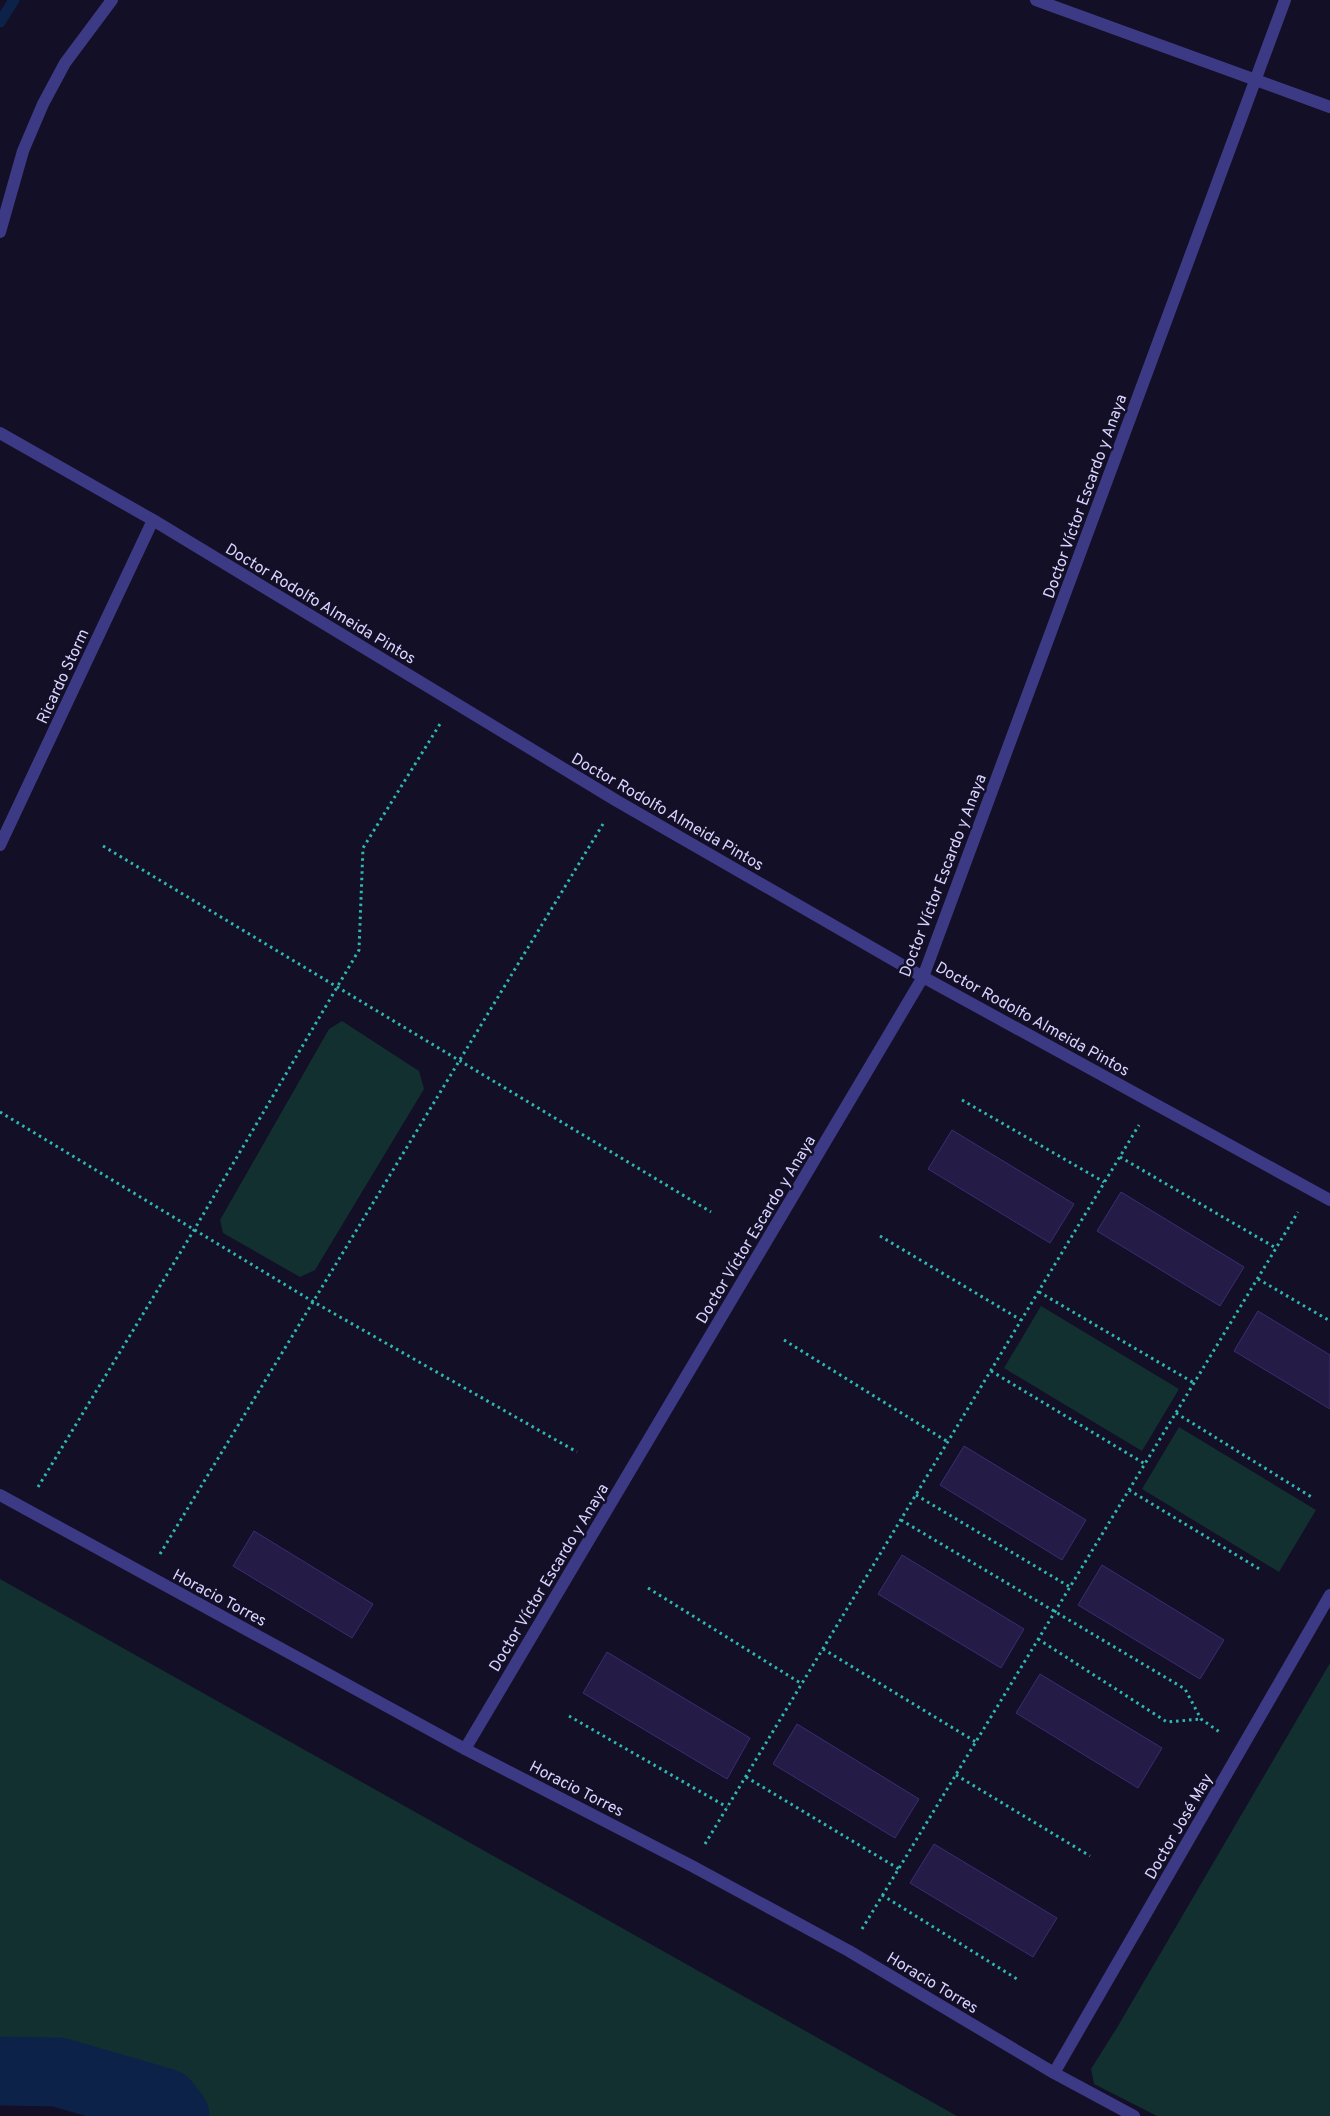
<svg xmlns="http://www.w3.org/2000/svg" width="1330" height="2116" viewBox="0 0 1330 2116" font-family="Overpass,sans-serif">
  <rect width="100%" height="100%" fill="#130f26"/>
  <path fill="#12302f" d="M342 1021 419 1071 424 1089 315 1270 300 1277 223 1233 220 1220 329 1029Z
    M1041 1306 1179 1389 1142 1451 1004 1368Z
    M1179 1427 1316 1510 1279 1572 1142 1489Z
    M0 1579 957 2116H175L165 2103 58 2072 0 2071Z
    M1330 1663V2116H1157L1094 2084 1091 2069 1118 2026Z"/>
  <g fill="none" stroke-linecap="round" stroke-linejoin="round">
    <path stroke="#0c2248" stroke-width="11" d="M0 22 14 0"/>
    <path stroke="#0c2248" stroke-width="69" d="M0 2071 58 2072 165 2103 175 2116"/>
  </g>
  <path fill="#241b47" stroke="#3b2d73" d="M952 1130 1074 1204 1050 1243 928 1169Z
    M1121 1192 1244 1267 1220 1306 1097 1231Z
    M1258 1311 1330 1355V1409L1234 1351Z
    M964 1446 1086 1520 1062 1560 940 1485Z
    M254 1531 373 1604 352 1638 233 1566Z
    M902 1555 1024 1629 1001 1668 878 1594Z
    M1102 1565 1224 1640 1200 1679 1078 1605Z
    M607 1652 750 1738 727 1779 583 1693Z
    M1040 1674 1162 1748 1138 1788 1016 1713Z
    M797 1724 919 1799 895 1838 773 1764Z
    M934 1844 1057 1918 1033 1957 910 1883Z"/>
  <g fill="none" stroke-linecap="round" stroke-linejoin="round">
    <path stroke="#2fb8b0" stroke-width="3" stroke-dasharray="2.5 4" stroke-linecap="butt" d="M103 846 711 1212
      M962 1100 1104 1182
      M0 1112 312 1301 577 1452
      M1120 1157 1276 1248
      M880 1236 1021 1320
      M1258 1279 1330 1321
      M1039 1292 1194 1383
      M784 1340 948 1442
      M991 1371 1145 1464
      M1176 1413 1313 1498
      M38 1487 194 1230 359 950 363 848 440 724
      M1129 1490 1261 1570
      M916 1495 1070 1587
      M901 1520 1185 1689 1201 1719 1221 1733
      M160 1554 603 824
      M648 1588 802 1684
      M1038 1639 1167 1722 1201 1719
      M823 1649 976 1742
      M569 1716 727 1807
      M956 1775 1090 1856
      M746 1777 899 1869
      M705 1844 1139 1125
      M882 1895 1017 1979
      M862 1929 1298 1212"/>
    <path stroke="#3d3a85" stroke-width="12" d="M1036 0 1330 107
      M0 232 23 151 43 104 65 63 112 0
      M0 433 153 520 617 801 923 977 1330 1200
      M0 845 153 520
      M0 1495 465 1749 692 1866 849 1951 1054 2073 1134 2116
      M465 1749 923 977 1285 0
      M1054 2073 1330 1595"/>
  </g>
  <g text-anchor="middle" stroke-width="5" stroke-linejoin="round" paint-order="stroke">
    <g font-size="16" fill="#d9d4ff" stroke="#130f26">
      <text transform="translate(1084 496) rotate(-70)" y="6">Doctor Víctor Escardo y Anaya</text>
      <text transform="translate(321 603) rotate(31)" y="6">Doctor Rodolfo Almeida Pintos</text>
      <text transform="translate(62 676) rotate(-65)" y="6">Ricardo Storm</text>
      <text transform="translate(668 811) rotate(30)" y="6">Doctor Rodolfo Almeida Pintos</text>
      <text transform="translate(942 875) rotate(-69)" y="6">Doctor Víctor Escardo y Anaya</text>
      <text transform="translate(1033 1018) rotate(29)" y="6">Doctor Rodolfo Almeida Pintos</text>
      <text transform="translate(755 1229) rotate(-59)" y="6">Doctor Víctor Escardo y Anaya</text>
      <text transform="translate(548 1577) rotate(-59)" y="6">Doctor Víctor Escardo y Anaya</text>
      <text transform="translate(220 1597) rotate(28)" y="6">Horacio Torres</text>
      <text transform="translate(577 1788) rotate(27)" y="6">Horacio Torres</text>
      <text transform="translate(1178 1826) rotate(-60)" y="6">Doctor José May</text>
      <text transform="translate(933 1982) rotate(31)" y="6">Horacio Torres</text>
    </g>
  </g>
</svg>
